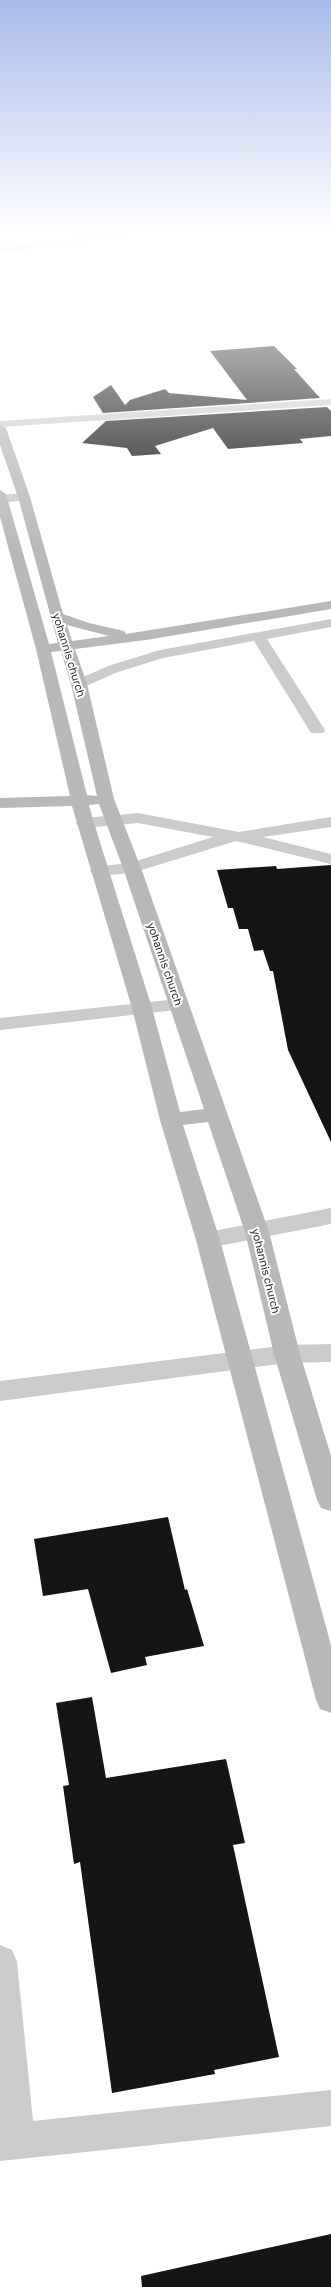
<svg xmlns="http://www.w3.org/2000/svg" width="331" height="2287" viewBox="0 0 331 2287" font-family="'Golos Text',sans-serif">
  <rect width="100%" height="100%" fill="#fff"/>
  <path fill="#151515" d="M274 346 297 369H294L320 398 103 413 93 397 111 385 125 405 130 400 165 389 169 393 247 400 210 351Z
    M327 407 331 411V436L300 439 303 443 228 449 213 428 155 446 161 454 132 456 127 448 82 443 106 421Z
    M331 865V1142L288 1050 273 971H270L263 950 254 951 248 929H239L233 908H228L217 870 276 866 277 869Z
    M168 1517 185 1590 187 1589 204 1646 145 1657 147 1665 111 1673 88 1589 43 1596 34 1539Z
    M92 1697 106 1778 226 1759 245 1843 233 1845 279 2057 214 2070 215 2074 112 2093 80 1862 74 1864 63 1786 69 1785 56 1703Z
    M331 2234V2287H142L141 2276Z"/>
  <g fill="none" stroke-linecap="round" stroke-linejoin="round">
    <path fill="#cbcbcb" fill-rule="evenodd" d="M109 233H135L131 236 0 253V247Z
      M331 399V405L0 427V421Z
      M24 493 28 494 30 497 28 500 0 503V495Z
      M331 619V627L267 639 325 730 323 733H311L254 641 163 658 118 672 79 689 74 687 71 684 74 681 108 666 160 650Z
      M138 813 239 832 331 817V827L263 837 331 854V864L236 841 132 873 99 876 93 875 90 871 93 867 130 863 213 837 138 823 85 828 79 827 76 823 79 819 85 818Z
      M178 999 185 1001 188 1005 185 1009 0 1030V1018Z
      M331 1208V1224L208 1248 200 1246 196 1240 200 1234 208 1232Z
      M331 1344V1362L287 1363 0 1401V1381L287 1345Z
      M0 1945 12 1950 17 1962 33 2121 331 2090V2126L0 2161Z"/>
    <path fill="#b8b8b8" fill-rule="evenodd" d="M0 425 6 428 30 497 63 614 89 623 124 631 126 634 331 601V609L146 640 75 649 87 684 114 799 141 868 269 1232 300 1354 331 1456V1511L321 1508 317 1500 274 1354 245 1232 208 1122 183 1125 220 1240 331 1645V1713L320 1709 316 1700 196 1240 160 1120 132 1008 72 806 0 808V798L70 796 36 649 0 517V490L6 494 49 644 58 643 18 497 0 445ZM67 625 109 636 72 641ZM61 651 71 684 97 796 87 795 51 652ZM99 804 123 868 204 1109 180 1112 152 1008 94 823 89 805Z"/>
  </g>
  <linearGradient id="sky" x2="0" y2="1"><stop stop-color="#a8bce9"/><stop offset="0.42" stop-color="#fff"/><stop offset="1" stop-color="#fff" stop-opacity="0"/></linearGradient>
  <rect width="331" height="553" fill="url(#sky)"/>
  <g text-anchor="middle" stroke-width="4" stroke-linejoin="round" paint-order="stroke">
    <g font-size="11" fill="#2e2e2e" stroke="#fff">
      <text transform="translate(69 655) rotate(73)" y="4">yohannis church</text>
      <text transform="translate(165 964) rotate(71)" y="4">yohannis church</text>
      <text transform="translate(266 1271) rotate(76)" y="4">yohannis church</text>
    </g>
  </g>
</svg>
